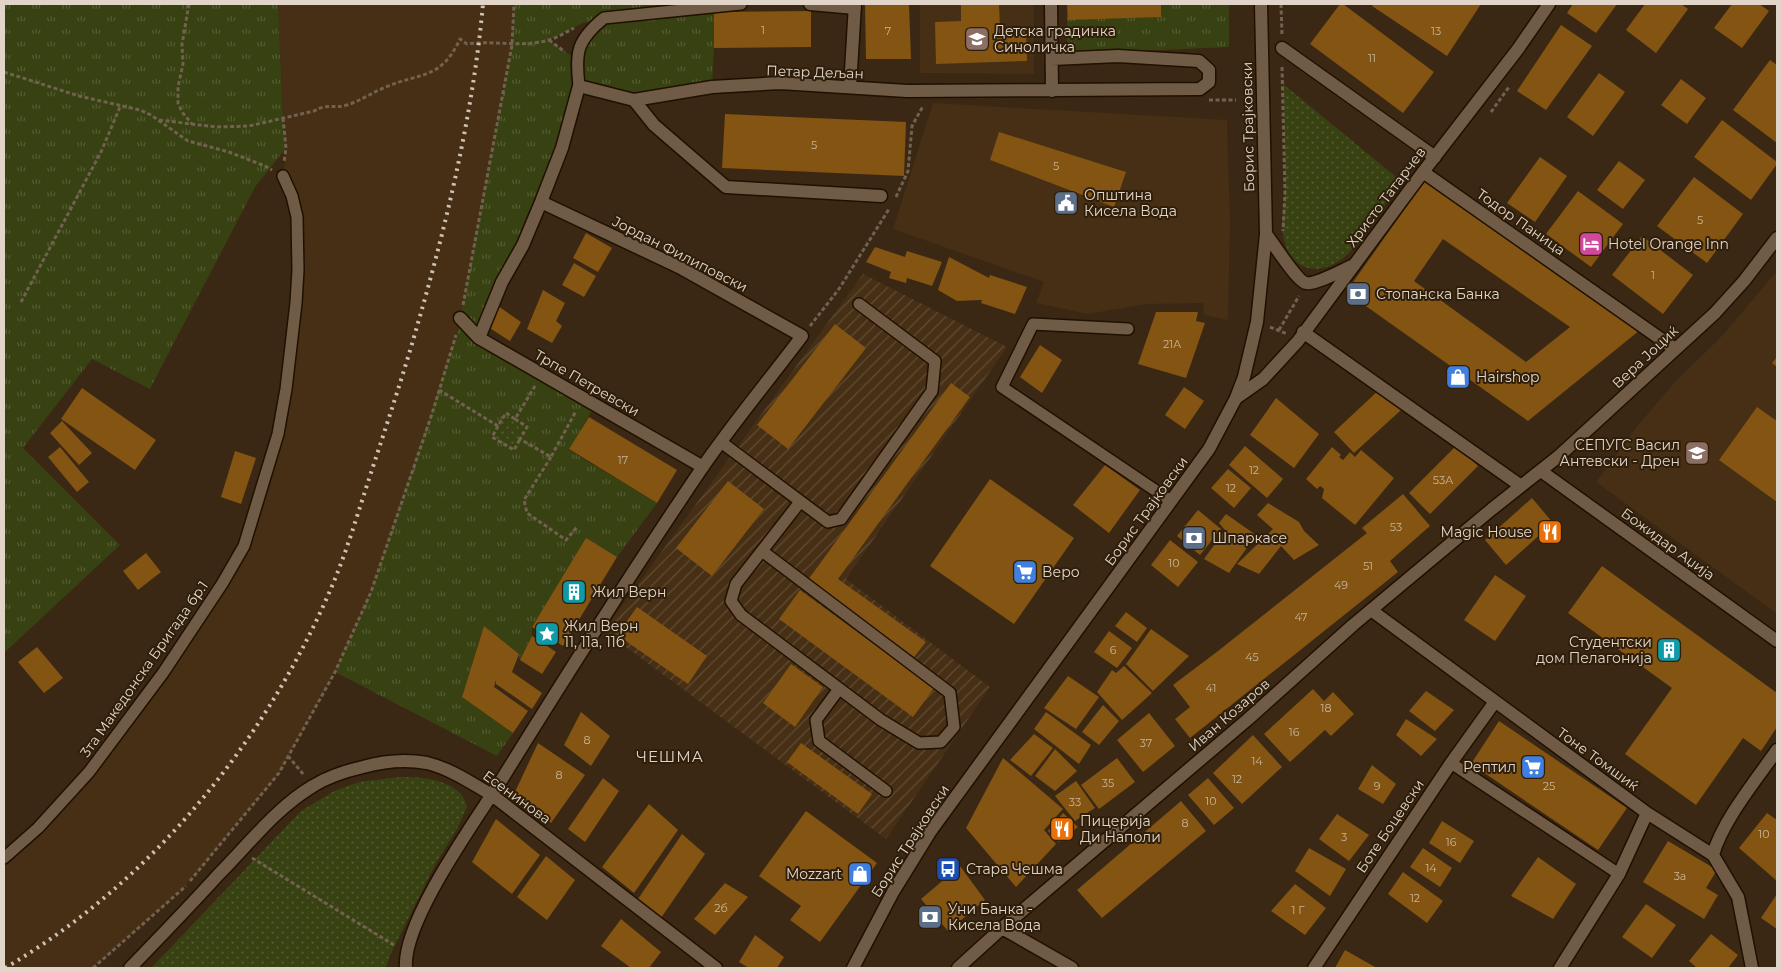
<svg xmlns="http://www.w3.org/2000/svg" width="1781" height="972" viewBox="0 0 1781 972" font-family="Montserrat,sans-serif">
  <defs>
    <pattern id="industrial-furrows" width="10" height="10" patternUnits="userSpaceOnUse" patternTransform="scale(1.25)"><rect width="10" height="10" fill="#462f14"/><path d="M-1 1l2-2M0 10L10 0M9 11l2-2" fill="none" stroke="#604c35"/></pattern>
    <pattern id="grass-tufts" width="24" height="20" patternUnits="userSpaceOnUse" patternTransform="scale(1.25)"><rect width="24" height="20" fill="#384111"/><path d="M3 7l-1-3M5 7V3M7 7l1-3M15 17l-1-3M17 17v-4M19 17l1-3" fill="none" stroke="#545c32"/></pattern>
    <pattern id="park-dots" width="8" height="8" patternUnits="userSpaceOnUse" patternTransform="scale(1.25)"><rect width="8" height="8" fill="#384111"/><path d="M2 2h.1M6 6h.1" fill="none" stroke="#545c32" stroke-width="1.8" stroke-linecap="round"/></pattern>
  </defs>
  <rect width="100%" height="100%" fill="#3a2814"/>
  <path fill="#462f14" d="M278 4H514L512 45 458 330 432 414 371 592 335 672 279 773 186 885 93 968H4V858L89 772 244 546 278 434 298 242 283 176 286 148 283 118Z
    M920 4H1034V74L920 73Z
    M933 103 1227 120 1230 220 1228 320 1204 315 1203 303 1146 304 1088 314 1036 303 1044 282 893 229Z
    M1777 271V614L1596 482 1639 424 1674 383 1723 335Z"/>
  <path fill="url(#industrial-furrows)" d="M863 274 1007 347 846 579 990 687 886 839 604 631Z"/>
  <path fill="url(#grass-tufts)" fill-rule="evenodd" d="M4 4H278L283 118 286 148 255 187 150 389 92 359 23 448 120 545 4 653Z
    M514 4H741L714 12V48L712 87 634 100 579 86 562 148 479 337 595 405 569 450 657 503 617 557 586 539 532 627V636L520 660 519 654 484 626 462 697 513 733 497 756 335 672 371 592 458 330 512 45ZM603 19 577 60 549 40 583 23Z
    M1067 4H1229V47L1067 54Z"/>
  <path fill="url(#park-dots)" d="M1283 84 1400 180C1384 204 1368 235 1347 255 1320 279 1288 272 1283 234 1281 220 1284 206 1285 192 1285 156 1284 120 1283 84Z
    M506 413 527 427 514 450 492 437Z
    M400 777C421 777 462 779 467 807L457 829 436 863 396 943 389 958 386 968H151L301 811 334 791 359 782Z"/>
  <path fill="#835412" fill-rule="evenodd" d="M865 4H909L911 59H866Z
    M961 4H999L1000 29H1026L1027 61 936 64 935 22 961 21Z
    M1067 4H1161V17L1068 20Z
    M1340 4H1343L1434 72 1403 113 1310 44Z
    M1374 4H1481L1447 56 1372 6Z
    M1573 4H1617L1596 33 1567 13Z
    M1645 4H1681L1688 9 1656 53 1626 30Z
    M1732 4H1759L1769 11 1742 48 1714 28Z
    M811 11V47L714 48V12Z
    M1561 25 1592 46 1546 110 1517 91Z
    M1770 60 1777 65V143L1733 110Z
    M1599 73 1625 92 1593 136 1567 117Z
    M1681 79 1706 98 1687 124 1661 105Z
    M725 114 906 122 904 176 722 168Z
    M1722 120 1777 162V164L1751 200 1694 157Z
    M999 132 1126 172 1114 207 990 160Z
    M1540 157 1567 176 1535 222 1507 203Z
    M1619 161 1645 180 1623 209 1597 190Z
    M1694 177 1743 214 1707 263 1657 226Z
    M1426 179 1640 330 1528 421 1346 292ZM1443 239 1570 327 1526 362 1414 281Z
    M1578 191 1623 224 1591 267 1546 234Z
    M586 233 612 248 598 272 573 258Z
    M1642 236 1693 275 1663 314 1612 275Z
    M875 247 905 257 907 251 942 262 932 286 907 278 906 283 889 278 891 272 866 262Z
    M949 257 989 278 990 275 1027 287 1015 314 981 303 982 300 957 301 938 290Z
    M574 263 596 276 584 297 562 285Z
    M543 290 565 303 556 321 562 326 552 343 527 329Z
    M498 306 521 322 510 341 488 327Z
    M1156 312H1198L1196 321 1205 323 1186 378 1138 364Z
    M835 324 866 348 788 449 757 425Z
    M1040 345 1062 360 1042 393 1020 377Z
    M1777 357V367L1772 363Z
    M951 383 970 397 838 579 926 642 914 657 808 580Z
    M1184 387 1204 401 1185 429 1165 415Z
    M82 388 156 440 135 470 61 419Z
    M1381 388 1401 410 1354 453 1334 432Z
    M1276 398 1319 434 1294 468 1250 435Z
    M1757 407 1777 421V502L1719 460Z
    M589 417 677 470 657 503 569 449Z
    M62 421 92 453 79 465 50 433Z
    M1457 445 1478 466 1430 514 1409 493Z
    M1245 446 1283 479 1267 498 1229 465Z
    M60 447 89 482 77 492 48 457Z
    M1332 447 1341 455 1339 457 1343 460 1350 452 1355 457 1361 450 1394 478 1355 525 1322 498 1324 489 1320 486 1317 489 1306 479Z
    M235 451 256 458 241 504 221 497Z
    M1105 465 1140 490 1109 533 1073 505Z
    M1228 469 1251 488 1234 508 1211 488Z
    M990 479 1074 538 1014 624 930 566Z
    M728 481 764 509 712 576 676 548Z
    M1403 494 1430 526 1390 561 1398 572 1190 738 1175 719 1190 707 1173 685 1218 651 1367 533 1362 528Z
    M1532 498 1553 523 1506 565 1485 540Z
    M1268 503 1299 522 1304 531 1319 545 1294 560 1281 546 1259 574 1237 564 1273 529 1257 515Z
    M1198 510 1221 529 1200 555 1177 536Z
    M1226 514 1256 535 1229 573 1204 559 1225 530 1219 523Z
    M586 538 617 557 563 646 532 627Z
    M1170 540 1198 562 1178 587 1151 565Z
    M146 553 161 572 138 590 123 571Z
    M1602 566 1777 693V727L1761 751 1743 738 1696 805 1625 754 1672 688 1568 613Z
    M1495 575 1526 596 1495 641 1464 620Z
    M800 590 934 688 913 717 779 619Z
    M637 607 707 656 688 684 617 635Z
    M1126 612 1147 628 1137 642 1115 626Z
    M484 626 519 654 512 672 542 693 532 709 496 684V680L494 687 528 711 513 733 462 697Z
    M1151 629 1189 656 1153 691 1126 664Z
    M1109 631 1132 648 1117 668 1094 652Z
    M532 636 556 652 542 674 520 660Z
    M37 647 63 678 44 693 18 662Z
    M791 664 823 687 795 727 763 703Z
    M1124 666 1152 693 1122 720 1097 692 1112 670 1116 673Z
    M1068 676 1099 697 1076 729 1044 708Z
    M1313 689 1324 701 1333 692 1354 714 1331 736 1325 730 1290 762 1264 734Z
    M1426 691 1454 710 1435 731 1409 711Z
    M1103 705 1119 721 1099 745 1082 732Z
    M581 712 610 736 591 766 564 745Z
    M1046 712 1091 745 1079 764 1034 729Z
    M1149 713 1175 746 1143 772 1117 740Z
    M1406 719 1437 739 1421 756 1396 735Z
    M1499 721 1627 808 1598 850 1471 764Z
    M1034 734 1053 748 1031 776 1010 760Z
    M1253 735 1282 767 1242 804 1213 773Z
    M538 743 585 775 551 823 514 794Z
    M801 743 872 794 858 814 787 762Z
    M1055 749 1077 771 1055 791 1035 776Z
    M1003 758 1063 809 1044 830 1056 844 1016 887 966 828Z
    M1117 758 1135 782 1099 809 1081 785Z
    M1372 765 1396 784 1383 804 1358 789Z
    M603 778 619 791 585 842 568 829Z
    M1208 778 1234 808 1214 825 1188 795Z
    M1076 781 1095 808 1075 821 1055 796Z
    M1181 801 1206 831 1102 918 1077 890Z
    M649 804 678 830 634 893 602 867Z
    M806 811 877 863 820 942 790 920 801 906 759 876Z
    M1063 813 1078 827 1059 842 1048 831Z
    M1767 813 1777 820V881L1739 848Z
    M1337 814 1369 835 1349 861 1319 839Z
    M496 819 540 855 512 894 472 862Z
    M1442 821 1474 841 1460 863 1429 843Z
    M682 834 705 854 661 918 638 899Z
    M1668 841 1717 870 1706 888 1718 895 1704 919 1643 882Z
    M1309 848 1346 869 1330 896 1295 871Z
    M1423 848 1452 868 1440 887 1410 867Z
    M546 856 575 880 547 920 517 897Z
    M1538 857 1576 884 1553 919 1511 896Z
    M960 866 985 900 948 931 921 899Z
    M1403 872 1443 901 1427 923 1388 894Z
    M725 883 748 897 715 935 694 919Z
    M1295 884 1326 908 1305 935 1271 911Z
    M1777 894V929L1761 918Z
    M1646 904 1676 925 1652 958 1622 937Z
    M621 919 661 952 649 968H631L601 946Z
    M1711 934 1738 955 1728 968H1697L1689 961Z
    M755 935 784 957 777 968H749L739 962Z
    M1345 950 1375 967 1374 968H1335Z"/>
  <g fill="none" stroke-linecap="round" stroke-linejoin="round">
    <defs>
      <path id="service" d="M579 86C575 52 577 40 604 18L741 4
        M1128 329 1033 324 1002 387 1171 501
        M721 442 828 522 841 519 932 391 935 361 859 304
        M762 551 950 693 954 727 941 742 919 743 881 720 741 615 731 601 736 584 800 502
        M839 689 816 720 819 741 886 791
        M1451 763 1619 874
        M4 858 38 828 89 772 163 673 222 584 244 546 278 434 286 389 296 303 298 270 297 217 292 196 283 176"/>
      <path id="pedestrian" d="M1282 48 1435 157"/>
      <path id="minor" d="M810 4 855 8
        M1051 4 1052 91
        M850 87 855 4
        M634 100 654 125 726 187 881 196
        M1423 172 1675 349
        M460 318 479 338 703 467
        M1303 332 1521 486
        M479 338 502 282 523 245 541 202 562 148 579 86 634 100 712 87 780 83 907 91 1200 89 1209 82V70L1199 61 1118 56 1052 59
        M1236 398 1263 379 1298 341 1423 172 1518 49 1549 4
        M1541 471 1777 641
        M1371 610 1647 813 1713 855 1738 897 1752 968
        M1713 855C1722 821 1757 779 1777 750
        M1002 928 1072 968
        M130 968C160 937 190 906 219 874 249 844 276 808 313 786 329 776 346 771 363 767 384 761 406 759 427 763 451 769 471 783 492 795L716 968
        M406 968C402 922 476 820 502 779 567 674 633 570 702 468 733 423 769 380 802 336L679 267 541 202
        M958 968 1002 928 1247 720 1353 625 1492 509 1559 456 1715 313 1744 281 1777 238
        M1314 968 1451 763 1494 703
        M1560 968 1619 874 1647 813"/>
      <path id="tertiary" d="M1266 234C1273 243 1297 281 1306 283 1316 285 1344 269 1354 265
        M853 968 893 892 930 832 1209 449 1236 398 1244 377 1257 322 1266 234 1261 4"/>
    </defs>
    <use href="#service" stroke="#201000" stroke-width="14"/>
    <use href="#pedestrian" stroke="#201000" stroke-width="15"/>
    <use href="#minor" stroke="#201000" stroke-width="15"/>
    <use href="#tertiary" stroke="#201000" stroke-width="15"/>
    <path stroke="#71614f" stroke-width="3" stroke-dasharray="4 2.5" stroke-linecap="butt" d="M189 4 182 44 183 64 178 87V103L182 112 192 124
      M1281 4 1282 36
      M549 40 565 52
      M1282 67 1285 193 1283 231
      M4 72 79 96 140 110 151 115 188 141 229 152 265 166 272 170
      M1209 100H1236
      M1491 112 1509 87
      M283 118 286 148 284 162
      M159 120 216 127 249 126 314 111C328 103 333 109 347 105 360 101 373 92 386 87 421 72 441 80 460 39L467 44C494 40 522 48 549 40 557 38 566 32 574 28
      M896 197 908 171 912 126 923 106
      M21 302 101 152 120 107
      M463 305 512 45 514 4
      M810 326 839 289 889 209
      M1270 327 1287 334
      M1279 330 1299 296
      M439 390 498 426 506 413 515 419 535 386
      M515 419 527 427 520 439 551 457 576 411
      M498 426 492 437 514 450 520 439
      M551 457 524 500 527 513 566 540 577 527
      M288 756 304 775
      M252 858 394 945
      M190 881 279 773 335 672 371 592 432 414 456 335
      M93 968 186 886"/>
    <use href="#service" stroke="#705c46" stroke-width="11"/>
    <use href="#pedestrian" stroke="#705c46" stroke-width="12"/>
    <use href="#minor" stroke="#705c46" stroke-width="12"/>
    <use href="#tertiary" stroke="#705c46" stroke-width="12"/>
    <path stroke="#cec2b5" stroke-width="4" stroke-dasharray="2.5 5" stroke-linecap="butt" d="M5 968C150 883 262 746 329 593 345 557 356 519 368 482 382 439 396 397 409 354 443 239 472 123 483 4"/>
  </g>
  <defs>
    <symbol id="school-square" viewBox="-11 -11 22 22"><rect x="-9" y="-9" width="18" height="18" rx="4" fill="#8d6e63" stroke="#2f1e0a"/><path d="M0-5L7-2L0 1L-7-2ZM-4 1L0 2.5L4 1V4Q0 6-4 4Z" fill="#fff"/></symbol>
    <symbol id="civic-square" viewBox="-11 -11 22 22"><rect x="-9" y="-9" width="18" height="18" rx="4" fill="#5c6f8a" stroke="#2f1e0a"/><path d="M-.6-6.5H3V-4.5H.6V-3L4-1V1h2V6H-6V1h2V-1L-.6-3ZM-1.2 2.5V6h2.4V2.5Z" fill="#fff"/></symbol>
    <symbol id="hotel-square" viewBox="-11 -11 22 22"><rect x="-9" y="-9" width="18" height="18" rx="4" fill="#d1479c" stroke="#2f1e0a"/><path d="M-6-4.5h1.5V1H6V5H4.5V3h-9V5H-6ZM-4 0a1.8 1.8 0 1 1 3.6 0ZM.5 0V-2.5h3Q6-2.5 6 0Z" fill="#fff"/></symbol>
    <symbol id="bank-square" viewBox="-11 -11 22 22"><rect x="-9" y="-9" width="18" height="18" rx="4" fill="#5c6f8a" stroke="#2f1e0a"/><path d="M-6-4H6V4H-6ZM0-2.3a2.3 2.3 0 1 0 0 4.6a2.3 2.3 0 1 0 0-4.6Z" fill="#fff"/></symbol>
    <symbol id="shop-square" viewBox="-11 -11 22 22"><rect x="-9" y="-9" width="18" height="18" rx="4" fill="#3f7fe0" stroke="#2f1e0a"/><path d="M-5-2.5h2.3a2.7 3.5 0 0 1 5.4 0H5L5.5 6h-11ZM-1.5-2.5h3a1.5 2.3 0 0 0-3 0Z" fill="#fff"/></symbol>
    <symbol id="restaurant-square" viewBox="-11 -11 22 22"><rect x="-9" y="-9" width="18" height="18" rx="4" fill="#e8710a" stroke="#2f1e0a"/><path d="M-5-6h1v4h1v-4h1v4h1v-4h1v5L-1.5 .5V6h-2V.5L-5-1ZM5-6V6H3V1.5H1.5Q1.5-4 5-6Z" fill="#fff"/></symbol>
    <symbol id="supermarket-square" viewBox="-11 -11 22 22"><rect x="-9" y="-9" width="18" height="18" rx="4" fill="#3f7fe0" stroke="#2f1e0a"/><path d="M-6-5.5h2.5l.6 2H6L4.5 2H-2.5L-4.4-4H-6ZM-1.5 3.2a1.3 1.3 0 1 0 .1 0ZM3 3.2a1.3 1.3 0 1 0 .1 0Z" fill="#fff"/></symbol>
    <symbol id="building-square" viewBox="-11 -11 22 22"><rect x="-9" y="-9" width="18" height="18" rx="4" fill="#0f9aa8" stroke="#2f1e0a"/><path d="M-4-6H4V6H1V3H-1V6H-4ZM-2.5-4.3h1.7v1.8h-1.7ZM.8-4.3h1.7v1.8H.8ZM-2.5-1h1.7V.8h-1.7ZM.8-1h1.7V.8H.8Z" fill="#fff"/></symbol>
    <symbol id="sight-square" viewBox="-11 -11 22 22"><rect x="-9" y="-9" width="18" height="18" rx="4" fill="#0f9aa8" stroke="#2f1e0a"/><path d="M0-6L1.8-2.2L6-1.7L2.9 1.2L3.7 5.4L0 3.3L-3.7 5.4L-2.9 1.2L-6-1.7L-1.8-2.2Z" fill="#fff"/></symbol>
    <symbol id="bus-square" viewBox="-11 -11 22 22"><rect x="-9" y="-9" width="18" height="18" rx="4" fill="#1a4fb4" stroke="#2f1e0a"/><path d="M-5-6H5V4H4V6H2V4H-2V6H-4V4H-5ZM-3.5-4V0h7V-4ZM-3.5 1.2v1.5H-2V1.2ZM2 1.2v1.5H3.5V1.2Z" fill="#fff"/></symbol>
  </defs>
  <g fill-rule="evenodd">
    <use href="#school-square" x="963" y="25" width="28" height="28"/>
    <use href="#civic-square" x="1052" y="189" width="28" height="28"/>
    <use href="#hotel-square" x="1577" y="230" width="28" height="28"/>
    <use href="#bank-square" x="1344" y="280" width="28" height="28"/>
    <use href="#shop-square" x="1444" y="363" width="28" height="28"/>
    <use href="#school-square" x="1683" y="439" width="28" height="28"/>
    <use href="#restaurant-square" x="1536" y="518" width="28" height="28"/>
    <use href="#bank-square" x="1180" y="524" width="28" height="28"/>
    <use href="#supermarket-square" x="1011" y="558" width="28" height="28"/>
    <use href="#building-square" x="560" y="578" width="28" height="28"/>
    <use href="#sight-square" x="533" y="620" width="28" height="28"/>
    <use href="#building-square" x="1655" y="636" width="28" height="28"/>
    <use href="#supermarket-square" x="1519" y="753" width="28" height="28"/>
    <use href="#restaurant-square" x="1048" y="815" width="28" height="28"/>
    <use href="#bus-square" x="934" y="855" width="28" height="28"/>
    <use href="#shop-square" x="846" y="860" width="28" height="28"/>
    <use href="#bank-square" x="916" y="903" width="28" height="28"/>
  </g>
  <g text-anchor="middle" stroke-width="4" stroke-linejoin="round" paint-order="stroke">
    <g font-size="11" fill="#c9b59a">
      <text x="763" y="34">1</text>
      <text x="888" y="35">7</text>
      <text x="1436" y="35">13</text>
      <text x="1372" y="62">11</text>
      <text x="814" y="149">5</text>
      <text x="1056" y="170">5</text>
      <text x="1700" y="224">5</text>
      <text x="1653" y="279">1</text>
      <text x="1172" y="348">21A</text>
      <text x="623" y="464">17</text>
      <text x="1254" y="474">12</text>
      <text x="1443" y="484">53A</text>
      <text x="1231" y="492">12</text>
      <text x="1396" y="531">53</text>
      <text x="1174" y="567">10</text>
      <text x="1368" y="570">51</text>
      <text x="1341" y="589">49</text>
      <text x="1301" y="621">47</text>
      <text x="1113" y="654">6</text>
      <text x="1252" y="661">45</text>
      <text x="1211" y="692">41</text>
      <text x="1326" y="712">18</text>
      <text x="1294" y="736">16</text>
      <text x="587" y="744">8</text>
      <text x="1146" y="747">37</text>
      <text x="1257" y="765">14</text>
      <text x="559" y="779">8</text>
      <text x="1237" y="783">12</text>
      <text x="1108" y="787">35</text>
      <text x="1377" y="790">9</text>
      <text x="1549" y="790">25</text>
      <text x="1211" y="805">10</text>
      <text x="1075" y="806">33</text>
      <text x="1185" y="827">8</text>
      <text x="1764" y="838">10</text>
      <text x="1344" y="841">3</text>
      <text x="1451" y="846">16</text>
      <text x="1431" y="872">14</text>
      <text x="1680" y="880">3a</text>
      <text x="1415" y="902">12</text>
      <text x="721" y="912">2б</text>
      <text x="1298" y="914">1 Г</text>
    </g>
    <g font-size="14" fill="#e0d5c8" stroke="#2f1e0a" text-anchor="start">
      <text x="994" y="36">Детска градинка<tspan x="994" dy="16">Синоличка</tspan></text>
      <text x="1084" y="200">Општина<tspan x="1084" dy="16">Кисела Вода</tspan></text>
      <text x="1608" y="249">Hotel Orange Inn</text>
      <text x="1376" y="299">Стопанска Банка</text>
      <text x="1476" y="382">Hairshop</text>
      <text x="1680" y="450" text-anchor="end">СЕПУГС Васил<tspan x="1680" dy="16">Антевски - Дрен</tspan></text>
      <text x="1532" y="537" text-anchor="end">Magic House</text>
      <text x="1212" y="543">Шпаркасе</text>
      <text x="1042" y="577">Веро</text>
      <text x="592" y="597">Жил Верн</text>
      <text x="564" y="631">Жил Верн<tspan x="564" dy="16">11, 11а, 11б</tspan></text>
      <text x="1652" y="647" text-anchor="end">Студентски<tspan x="1652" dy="16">дом Пелагонија</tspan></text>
      <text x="1516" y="772" text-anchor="end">Рептил</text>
      <text x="1080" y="826">Пицерија<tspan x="1080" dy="16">Ди Наполи</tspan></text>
      <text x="966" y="874">Стара Чешма</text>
      <text x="842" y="879" text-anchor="end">Mozzart</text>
      <text x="948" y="914">Уни Банка -<tspan x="948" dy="16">Кисела Вода</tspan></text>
    </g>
    <g font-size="14" fill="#e0d5c8" stroke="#2f1e0a">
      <text transform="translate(815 72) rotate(2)" y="5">Петар Дељан</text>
      <text transform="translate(1248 127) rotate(-91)" y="5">Борис Трајковски</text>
      <text transform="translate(1386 197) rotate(-53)" y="5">Христо Татарчев</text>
      <text transform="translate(1521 222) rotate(35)" y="5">Тодор Паница</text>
      <text transform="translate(680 254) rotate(27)" y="5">Јордан Филиповски</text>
      <text transform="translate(1645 357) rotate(-43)" y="5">Вера Јоциќ</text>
      <text transform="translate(587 383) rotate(30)" y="5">Трпе Петревски</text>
      <text transform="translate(1146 511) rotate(-54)" y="5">Борис Трајковски</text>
      <text transform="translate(1668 544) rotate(36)" y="5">Божидар Аџија</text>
      <text transform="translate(144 669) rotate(-55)" y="5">3та Македонска Бригада бр.1</text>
      <text transform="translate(1229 715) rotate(-41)" y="5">Иван Козаров</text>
      <text transform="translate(1598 759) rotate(36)" y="5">Тоне Томшиќ</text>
      <text transform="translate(517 797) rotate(36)" y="5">Есенинова</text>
      <text transform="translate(1390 826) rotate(-56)" y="5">Боте Боцевски</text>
      <text transform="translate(910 841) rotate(-57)" y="5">Борис Трајковски</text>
    </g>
    <g font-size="15" letter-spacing="1" fill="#e0d5c8" stroke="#2f1e0a">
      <text x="670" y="762">ЧЕШМА</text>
    </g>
  </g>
  <rect width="1781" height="972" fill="none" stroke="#e0d5c8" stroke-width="10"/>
</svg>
